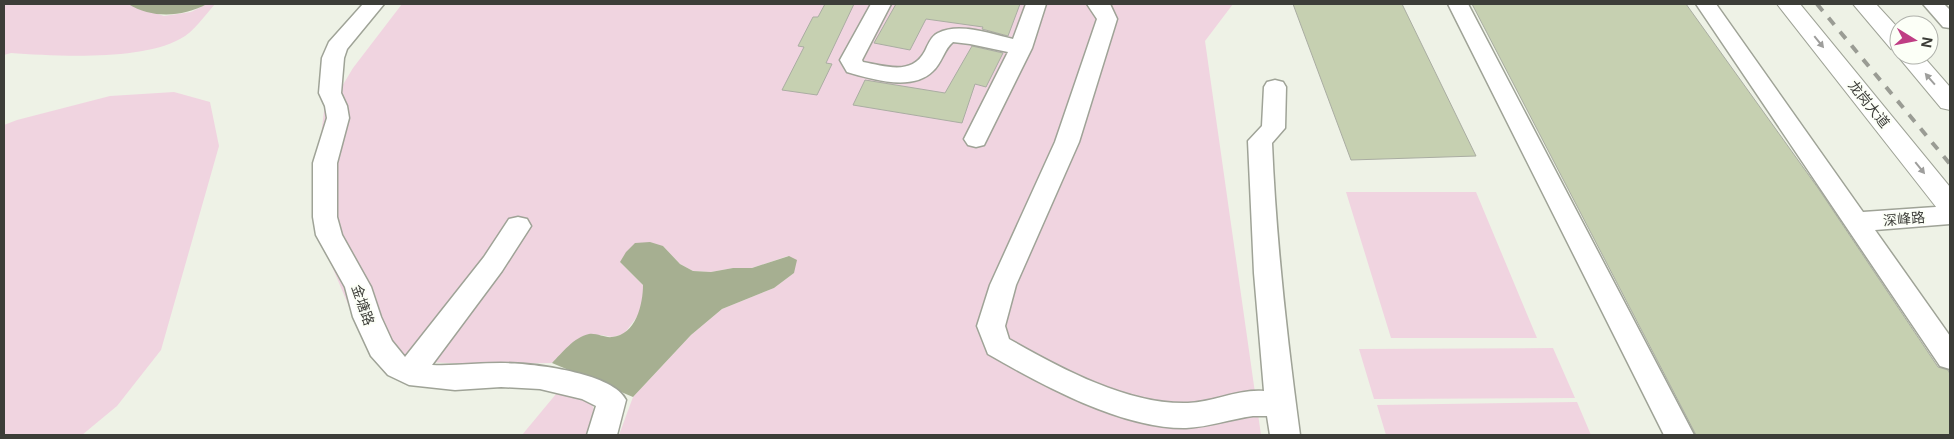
<svg xmlns="http://www.w3.org/2000/svg" width="1954" height="439" viewBox="0 0 1954 439" font-family="Inter,'Noto Sans SC',sans-serif">
  <rect width="100%" height="100%" fill="#eef2e6"/>
  <path fill="#f0d4e0" d="M4 4H128L164 16 191 12 207 4H215C205 15 194 32 180 39 141 61 55 56 11 53L4 55Z
    M402 4H1233L1205 41 1261 435H619L633 397 691 335 722 309 774 288 794 273 788 256 752 268H733L711 272 693 271 680 264 663 246 620 262 643 285V299L639 314 624 334 612 337 601 335 576 340 552 363 482 364 418 362 401 355 381 339 364 342 317 231V167L326 96 338 93 353 68Z
    M174 92 210 102 219 146 161 350 117 406 82 435H4V125L17 120 110 96Z
    M1346 192H1476L1537 338H1391Z
    M1553 348 1575 398 1374 399 1359 349Z
    M556 394 570 396 592 404 598 424 592 435H522Z
    M1577 402 1591 435H1386L1377 405Z"/>
  <path fill="#a6af91" d="M128 4H207C182 17 153 19 128 4Z
    M650 242 663 246 680 264 693 271 711 272 733 268H752L789 256 797 260 794 273 774 288 722 309 691 335 633 397 552 363C562 353 574 337 589 334 597 333 605 338 612 337 636 335 643 304 643 285L620 262 626 252 635 243Z"/>
  <path fill="#c6d0b1" stroke="#aaada2" d="M825 4H854L826 63 832 64 817 95 782 90 804 47 798 46 813 17H818Z
    M896 4H1020L1008 36 982 29 983 27 926 19 910 50 874 43Z
    M1293 4H1402L1476 156 1351 160Z
    M1472 4H1686L1818 188 1938 367 1948 370 1950 374V435H1696Z
    M972 46 1003 53 986 87 975 84 962 123 853 105 865 80 945 93Z"/>
  <g fill="none" stroke-linecap="round" stroke-linejoin="round">
    <defs>
      <path id="minor" d="M363 4H384L347 49 344 58 341 93 347 106 349 118 337 163V217L342 235 371 287 381 317 392 341 405 357 484 257 509 219 518 217 527 219 531 226 502 271 432 365C455 366 478 363 501 363 530 363 613 372 626 400L617 435H587L596 406 582 399 540 389 501 387 455 390 409 385 388 375 371 356 353 317 345 287 316 235 313 217V163L327 118 325 106 319 93 322 58 329 42Z
        M871 4H891L862 60 863 62C885 66 912 76 925 51 928 45 931 36 938 33 959 22 992 34 1013 39L1026 4H1046L1032 48 984 145 976 147 968 145 964 139 1008 52 970 44 953 42C944 49 942 63 933 71 912 92 872 79 847 72L840 60Z
        M1087 4H1110L1117 19 1079 142 1016 285 1005 326 1009 339C1060 368 1128 405 1188 403 1214 402 1238 389 1264 391L1254 273 1248 141 1262 126 1264 87 1267 82 1275 80 1283 82 1286 87 1285 128 1272 143C1276 241 1287 338 1300 435H1270L1267 416H1253C1231 419 1209 427 1186 428 1122 429 1042 385 988 354L977 326 990 285 1055 142 1097 19Z
        M1448 4H1468L1694 435H1664Z
        M1696 4H1716L1863 212 1950 206V224L1875 230 1950 336V369L1940 366Z
        M1923 4H1944L1950 10V28L1943 27Z"/>
      <path id="highway" d="M1777 4H1800L1950 187V215L1940 212Z
        M1853 4H1876L1899 29V51L1891 49Z
        M1899 52V55H1922L1950 87V110L1941 108 1901 60 1897 55Z"/>
    </defs>
    <use href="#minor" stroke="#9fa397" stroke-width="3"/>
    <use href="#highway" stroke="#9fa397" stroke-width="2"/>
    <use href="#minor" fill="#fff" fill-rule="evenodd"/>
    <use href="#highway" fill="#fff" fill-rule="evenodd"/>
    <path stroke="#9a9c94" stroke-width="4" stroke-dasharray="9 9" stroke-linecap="butt" d="M1817 4 1950 164"/>
  </g>
  <defs><path id="oneway-solid" d="M-6-.8H1V-3.2L6.5 0L1 3.2V.8H-6Z" transform="scale(1.25)"/></defs>
  <g fill="#9e9e9c">
    <use href="#oneway-solid" transform="translate(1819 42) rotate(51)"/>
    <use href="#oneway-solid" transform="translate(1930 79) rotate(-131)"/>
    <use href="#oneway-solid" transform="translate(1920 168) rotate(51)"/>
  </g>
  <g text-anchor="middle" stroke-width="4" stroke-linejoin="round" paint-order="stroke">
    <g font-size="14" fill="#3c3d38" stroke="#fcfff7">
      <text transform="translate(1869 104) rotate(51)" y="5">龙岗大道</text>
      <text transform="translate(1904 219) rotate(-5)" y="5">深峰路</text>
      <text transform="translate(363 305) rotate(71)" y="5">金塘路</text>
    </g>
  </g>
  <rect width="1954" height="439" fill="none" stroke="#3c3d38" stroke-width="10"/>
  <g transform="translate(1914 40) rotate(100)"><circle r="24" fill="#fcfff7" stroke="#afb1ab"/>
  <path d="M0-4L9 19L0 12L-9 19Z" fill="#bf3d84"/>
  <text y="-8" font-size="14" font-weight="bold" text-anchor="middle" fill="#3c3d38">N</text>
  </g>
</svg>
